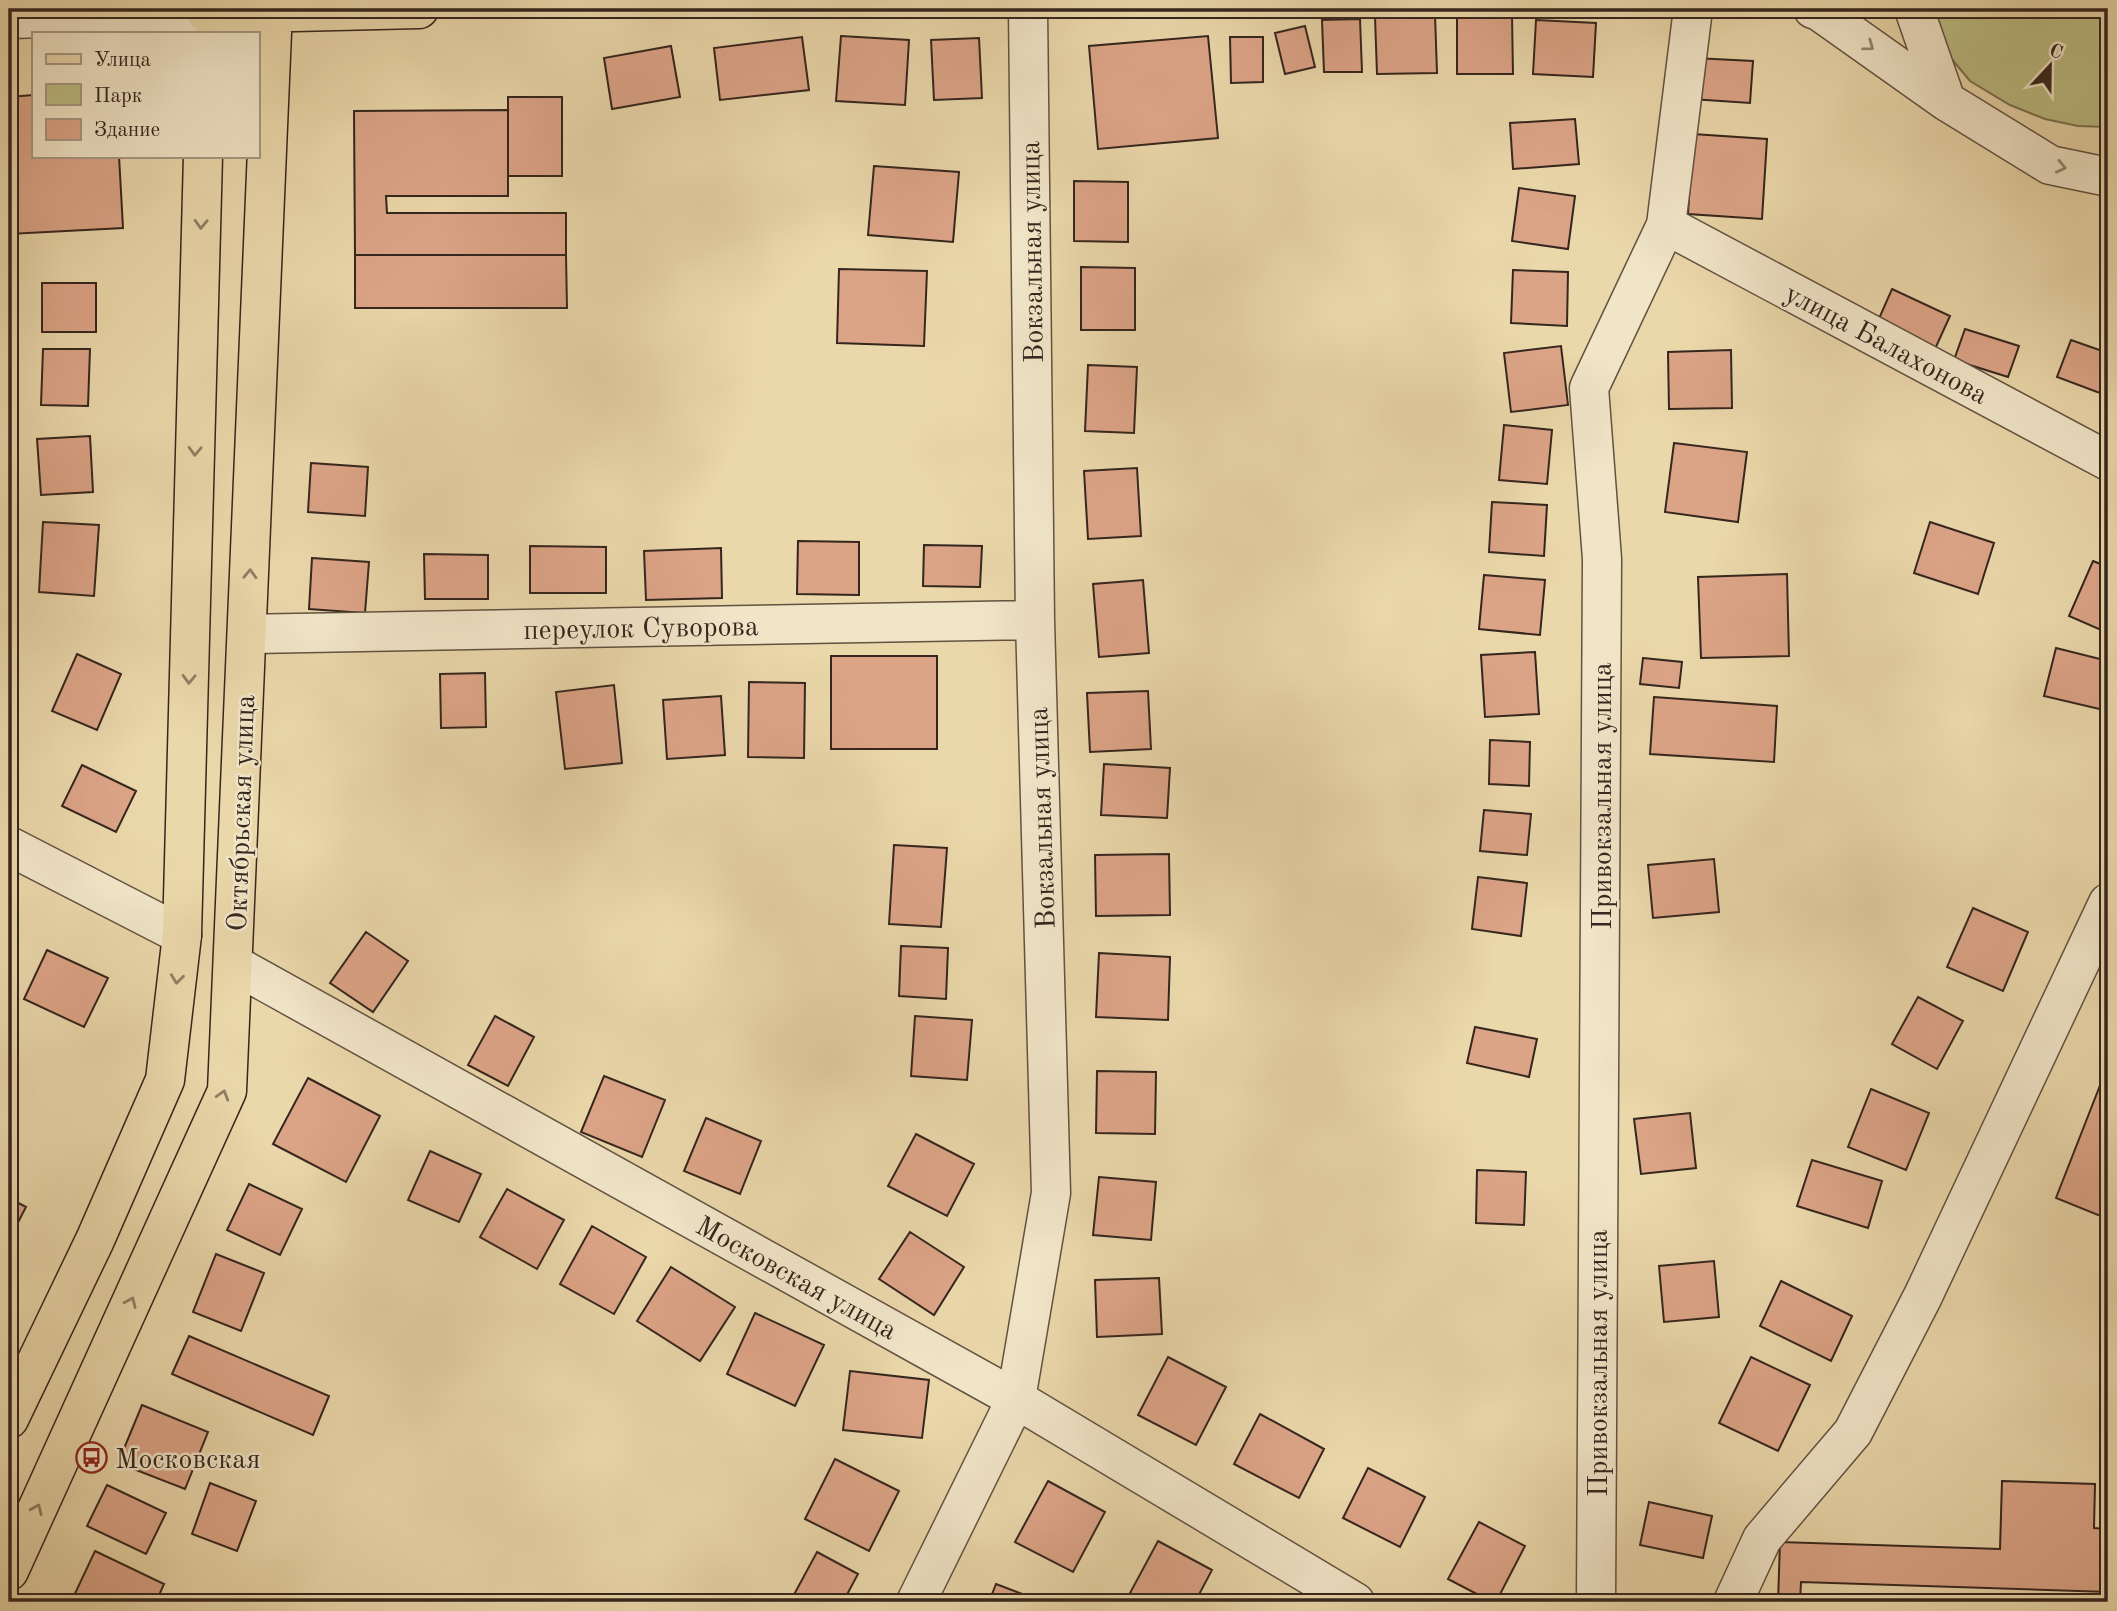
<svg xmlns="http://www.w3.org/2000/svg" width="2117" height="1611" viewBox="0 0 2117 1611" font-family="'Old Standard TT',serif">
  <rect width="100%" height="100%" fill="#ead7aa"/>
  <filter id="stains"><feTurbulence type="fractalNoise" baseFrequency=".00286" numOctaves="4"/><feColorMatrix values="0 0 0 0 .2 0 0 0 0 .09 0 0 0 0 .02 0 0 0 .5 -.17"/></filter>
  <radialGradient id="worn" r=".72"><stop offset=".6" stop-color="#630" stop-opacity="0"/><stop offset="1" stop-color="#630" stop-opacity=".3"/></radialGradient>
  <path fill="#bdbd84" stroke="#797251" stroke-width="2" d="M1933 9H2108V127L2078 126 2045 119 2010 105 1970 81 1940 45Z"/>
  <path fill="#dca487" stroke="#35261e" stroke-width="2" d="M1435 15 1437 73 1377 74 1375 17Z
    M1457 15H1512L1513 74H1457Z
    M1360 19 1362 72H1324L1322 20Z
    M1536 20 1596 23 1593 77 1533 74Z
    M1305 26 1315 67 1285 74 1275 33Z
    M841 36 909 40 905 105 836 101Z
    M1208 36 1218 138 1098 149 1089 46Z
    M802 37 809 90 720 100 714 48Z
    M1230 37H1263V82L1231 83Z
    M979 38 982 98 934 100 931 40Z
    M671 46 680 97 612 109 604 58Z
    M1694 58 1753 61 1750 103 1692 99Z
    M33 95V156H119L123 228 9 234V97Z
    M508 97H562V176H508Z
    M508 110V196H386L387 213H566V255H355L354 111Z
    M1575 119 1579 164 1513 169 1510 123Z
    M1693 134 1767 139 1762 219 1688 214Z
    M874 166 959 172 953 242 868 235Z
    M1074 181 1128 182V242L1074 241Z
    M1519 188 1575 196 1568 249 1512 241Z
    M355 255H566L567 308H355Z
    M1081 267 1135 268V330H1081Z
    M839 269 927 271 924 346 837 343Z
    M1513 270 1568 272 1567 326 1511 323Z
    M42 283H96V332H42Z
    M1892 289 1950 316 1935 349 1877 323Z
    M1965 329 2019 346 2008 377 1954 360Z
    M2071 340 2108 353V396L2057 377Z
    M1561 346 1568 405 1511 412 1504 353Z
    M43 349H90L88 406 41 405Z
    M1731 350 1732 408 1669 409 1668 352Z
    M1088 365 1137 367 1134 433 1085 431Z
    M1504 425 1552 430 1547 484 1499 480Z
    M90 436 93 492 41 495 37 439Z
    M1674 443 1747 452 1738 522 1665 512Z
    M311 463 368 467 365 516 308 512Z
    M1137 468 1141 536 1088 539 1084 471Z
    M1492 502 1547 505 1544 556 1489 552Z
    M43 522 99 525 94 596 39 592Z
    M1930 522 1994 543 1978 594 1914 573Z
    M798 541 859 542V595L797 594Z
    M924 545 982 546 980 587 923 586Z
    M530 546 606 547V593H530Z
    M721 548 722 598 646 600 644 551Z
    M424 554 488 555V599H425Z
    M312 558 369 562 365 613 309 609Z
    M2093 561 2108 567V633L2069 616Z
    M1787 574 1789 656 1701 658 1698 577Z
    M1484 575 1545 580 1540 635 1479 629Z
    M1143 580 1149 653 1099 657 1093 584Z
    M2056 648 2108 661V711L2044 696Z
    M1535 652 1539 714 1485 717 1481 655Z
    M77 654 121 674 97 730 52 711Z
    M831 656H937V749H831Z
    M1643 658 1682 662 1679 688 1640 684Z
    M485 673 486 727 441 728 440 674Z
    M749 682 805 683 804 758 748 757Z
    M614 685 622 763 565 769 556 692Z
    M1148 691 1151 749 1090 752 1087 693Z
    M721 696 725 755 667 759 663 700Z
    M1654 697 1777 706 1774 762 1650 754Z
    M1490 740 1530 742 1529 786 1489 784Z
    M1104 764 1170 768 1167 818 1101 815Z
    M82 765 136 791 116 832 62 806Z
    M1484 810 1531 814 1527 855 1480 851Z
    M894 845 947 848 941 927 889 924Z
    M1169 854 1170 915 1096 916 1095 855Z
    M1714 859 1719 912 1653 918 1648 865Z
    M1478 877 1527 883 1521 936 1472 929Z
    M1973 908 2028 932 2003 991 1947 967Z
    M366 932 408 961 373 1012 330 983Z
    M901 946 948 948 946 999 899 996Z
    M47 950 108 978 84 1027 24 999Z
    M1099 953 1170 957 1168 1020 1096 1017Z
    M1918 997 1963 1021 1937 1069 1892 1044Z
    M495 1016 534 1037 508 1086 468 1065Z
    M915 1016 972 1020 967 1080 911 1076Z
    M1475 1027 1537 1039 1529 1077 1467 1063Z
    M2108 1065V1219L2056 1198Z
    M1097 1071 1156 1072 1155 1134 1096 1133Z
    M604 1076 665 1100 642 1157 581 1132Z
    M308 1078 380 1116 346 1182 273 1144Z
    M1871 1089 1929 1113 1906 1170 1848 1147Z
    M1690 1113 1696 1168 1641 1174 1634 1119Z
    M706 1118 761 1141 740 1194 684 1171Z
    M916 1134 974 1164 947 1216 888 1186Z
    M430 1151 481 1174 459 1222 408 1200Z
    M1812 1160 1882 1181 1868 1228 1797 1206Z
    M1477 1170 1526 1172 1524 1225 1476 1223Z
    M1099 1177 1156 1182 1151 1240 1093 1235Z
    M249 1184 302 1209 280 1255 227 1230Z
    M507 1189 564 1220 537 1269 480 1237Z
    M9 1198 26 1207 9 1240Z
    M592 1226 646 1257 614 1314 560 1284Z
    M910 1232 964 1267 934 1315 879 1279Z
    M216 1254 264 1273 241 1331 193 1312Z
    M1714 1261 1719 1317 1664 1322 1659 1266Z
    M671 1267 735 1307 700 1361 637 1321Z
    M1159 1278 1162 1334 1097 1337 1095 1280Z
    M1781 1281 1852 1316 1831 1361 1760 1326Z
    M755 1313 824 1345 795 1406 727 1374Z
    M189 1336 329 1396 313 1435 172 1374Z
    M1168 1357 1226 1387 1196 1445 1138 1415Z
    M1751 1357 1810 1385 1778 1451 1719 1423Z
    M850 1371 929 1380 922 1438 843 1430Z
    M142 1405 208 1432 185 1489 118 1463Z
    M1260 1414 1324 1449 1299 1498 1234 1464Z
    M835 1459 899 1491 869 1551 805 1519Z
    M1368 1468 1425 1497 1400 1547 1343 1518Z
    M1048 1481 1105 1512 1073 1572 1015 1542Z
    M2002 1481 2095 1484 2094 1528 2108 1529V1592L1801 1582 1800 1602H1778L1780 1542 2000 1549Z
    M210 1483 256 1501 237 1551 192 1534Z
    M107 1485 166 1513 146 1554 87 1526Z
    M1649 1502 1712 1516 1703 1558 1640 1545Z
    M1479 1522 1525 1546 1496 1602H1492L1448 1579Z
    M1158 1541 1212 1570 1195 1602H1148L1130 1593Z
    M95 1551 164 1584 156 1602H71Z
    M817 1552 858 1574 843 1602H790Z
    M996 1584 1043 1602H989Z"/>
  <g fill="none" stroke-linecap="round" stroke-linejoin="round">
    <defs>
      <path id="minor" d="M1813 9 1819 11 1946 101 2050 165 2108 177
        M1914 9 1946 101
        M9 19 207 14
        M1666 225 2108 461
        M247 634 1035 620
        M9 846 182 935
        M233 964 1016 1399 1355 1602
        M916 1602 1016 1399 1051 1193 1035 620 1028 9
        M1596 1602 1602 559 1589 388 1666 225 1693 9
        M1733 1602 1762 1539 1853 1432 1923 1296 2108 903"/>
      <path id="major" d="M207 14 419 9
        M9 1419 95 1240 165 1080 182 935 203 156
        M9 1571 227 1091 273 9"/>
    </defs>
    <use href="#minor" stroke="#625241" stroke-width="41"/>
    <use href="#major" stroke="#35261e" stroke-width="41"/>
    <use href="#minor" stroke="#f1e5c8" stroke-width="38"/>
    <use href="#major" stroke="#ead7aa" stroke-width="38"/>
  </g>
  <defs><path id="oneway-chevron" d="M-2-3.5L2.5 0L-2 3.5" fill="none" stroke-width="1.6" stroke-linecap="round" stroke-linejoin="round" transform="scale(1.75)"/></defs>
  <g stroke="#938673">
    <use href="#oneway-chevron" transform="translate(1869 46) rotate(36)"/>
    <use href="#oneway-chevron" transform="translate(2061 167) rotate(12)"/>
  </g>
  <g stroke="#907e64">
    <use href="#oneway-chevron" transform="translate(201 224) rotate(92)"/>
    <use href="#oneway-chevron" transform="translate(195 451) rotate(92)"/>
    <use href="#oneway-chevron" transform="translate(250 574) rotate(-88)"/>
    <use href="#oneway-chevron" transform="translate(189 679) rotate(92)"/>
    <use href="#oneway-chevron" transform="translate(177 979) rotate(97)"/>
    <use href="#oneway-chevron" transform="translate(223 1095) rotate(-73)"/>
    <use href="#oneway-chevron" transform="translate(131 1302) rotate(-66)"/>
    <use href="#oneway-chevron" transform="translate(37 1509) rotate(-66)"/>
  </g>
  <defs>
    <symbol id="bus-ring" viewBox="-11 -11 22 22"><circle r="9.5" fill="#f1e5c8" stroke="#8f2418" stroke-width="1.5"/><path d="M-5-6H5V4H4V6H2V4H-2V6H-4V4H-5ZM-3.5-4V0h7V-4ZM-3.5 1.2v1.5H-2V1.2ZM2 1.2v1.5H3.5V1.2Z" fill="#8f2418"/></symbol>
  </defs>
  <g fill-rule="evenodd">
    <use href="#bus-ring" x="74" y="1440" width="35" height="35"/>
  </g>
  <g text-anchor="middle" stroke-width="5" stroke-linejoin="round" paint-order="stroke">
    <g font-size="28" fill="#35261e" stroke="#f1e5c8">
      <text transform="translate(1031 252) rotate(-91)" y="10">Вокзальная улица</text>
      <text transform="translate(1887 343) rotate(28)" y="10">улица Балахонова</text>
      <text transform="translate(641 627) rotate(-1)" y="10">переулок Суворова</text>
      <text transform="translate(1601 796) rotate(-90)" y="10">Привокзальная улица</text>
      <text transform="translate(240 813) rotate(-88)" y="10">Октябрьская улица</text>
      <text transform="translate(1041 818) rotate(-92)" y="10">Вокзальная улица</text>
      <text transform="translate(797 1277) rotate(29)" y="10">Московская улица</text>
      <text transform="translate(1597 1363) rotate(-90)" y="10">Привокзальная улица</text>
    </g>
    <g font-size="28" fill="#35261e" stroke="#f1e5c8" text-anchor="start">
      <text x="115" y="1468">Московская</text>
    </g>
  </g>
  <rect width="2117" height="1611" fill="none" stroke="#ead7aa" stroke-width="35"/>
  <rect x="10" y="10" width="2096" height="1590" fill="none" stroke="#35261e" stroke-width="3.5"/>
  <rect x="18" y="18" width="2082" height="1576" fill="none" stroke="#35261e" stroke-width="2"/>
  <rect x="32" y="32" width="228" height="126" fill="#f1e5c8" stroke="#a69984" stroke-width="2"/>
  <rect x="46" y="54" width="35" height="10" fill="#ead7aa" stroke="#a69984" stroke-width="2"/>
  <text x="94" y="66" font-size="21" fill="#35261e">Улица</text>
  <rect x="46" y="84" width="35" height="21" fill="#bdbd84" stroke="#a69984" stroke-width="2"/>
  <text x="94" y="102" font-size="21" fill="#35261e">Парк</text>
  <rect x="46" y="119" width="35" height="21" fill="#dca487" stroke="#a69984" stroke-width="2"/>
  <text x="94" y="136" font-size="21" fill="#35261e">Здание</text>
  <g transform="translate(2050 66) rotate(22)" stroke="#f1e5c8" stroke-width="5" paint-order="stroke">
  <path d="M0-5L12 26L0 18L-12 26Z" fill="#35261e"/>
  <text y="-10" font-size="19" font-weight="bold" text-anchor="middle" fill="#35261e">С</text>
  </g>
  <rect width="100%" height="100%" filter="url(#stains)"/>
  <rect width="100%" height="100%" fill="url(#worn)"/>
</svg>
